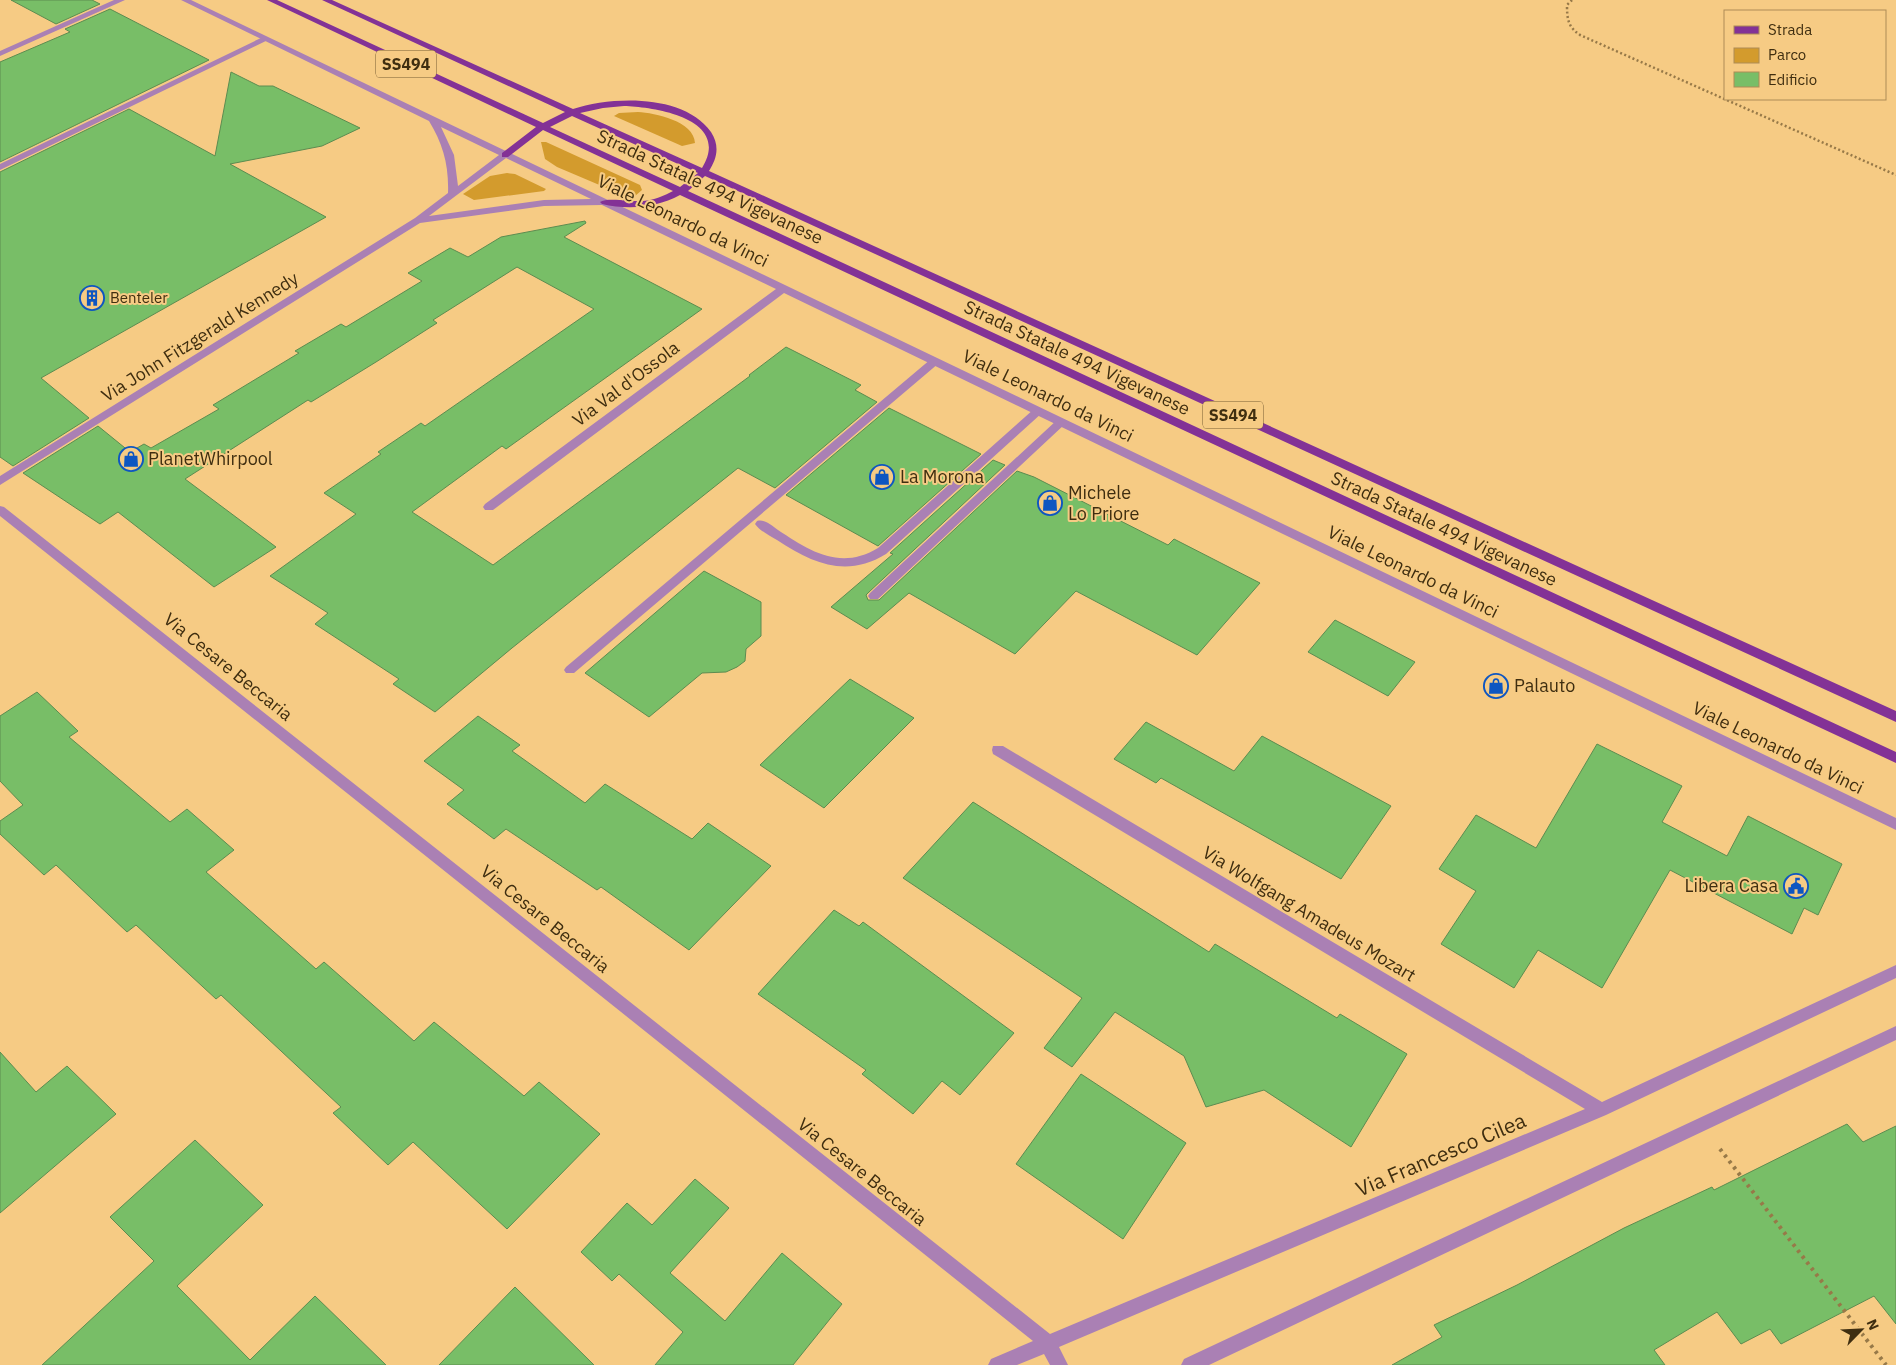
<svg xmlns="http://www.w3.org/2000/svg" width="1896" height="1365" viewBox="0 0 1896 1365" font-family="'IBM Plex Sans',sans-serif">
  <rect width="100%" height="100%" fill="#f6cb84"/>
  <path fill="#d39b2d" d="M638 112C655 113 694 121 695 143L682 146 614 116 619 113Z
    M541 142H546L640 185 642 190 635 196 623 195 557 167 545 159Z
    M507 173 515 174 546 189 544 191 474 200 463 194 490 176Z"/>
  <path fill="#78be67" stroke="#5c8c50" d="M11 0H92L100 4 56 24Z
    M110 9 209 60 0 162V62L70 32 65 29Z
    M231 72 259 86H273L360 128 322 146 230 164 326 217 41 378 89 418 13 466 0 457V172L129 109 215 156Z
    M585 221 586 223 564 237 702 309 506 449 502 446 412 512 493 565 750 376 749 375 786 347 861 385 855 390 877 402 775 488 738 468 512 648 435 712 393 684 399 679 315 624 328 613 270 576 356 514 324 493 381 454 378 452 421 423 425 426 594 309 517 267 433 320 437 323 376 362 311 402 308 400 185 479 276 547 214 587 118 512 100 524 23 473 98 426 130 452 144 444 151 448 219 409 213 405 299 353 295 351 341 324 346 327 422 281 408 273 450 248 468 257 501 237Z
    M889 408 981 454 878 546 786 495Z
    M993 460 1005 465 869 592 866 595 868 600H879L1017 471 1034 477 1168 545 1174 539 1260 583 1197 655 1076 591 1015 654 909 593 867 629 831 607 893 554 890 553Z
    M704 571 761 602V636L746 649 745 661 737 667 726 672 702 673 649 717 585 673Z
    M1335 620 1415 662 1388 696 1308 652Z
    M850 679 914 718 824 808 760 765Z
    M37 692 78 731 69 737 170 822 187 809 234 850 206 872 316 969 324 962 414 1041 434 1022 524 1096 539 1082 600 1134 507 1229 413 1142 388 1165 333 1113 341 1107 221 995 216 999 136 925 127 932 56 865 44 875 0 834V821L23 805 0 781V716Z
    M478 716 520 745 512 751 585 803 605 784 692 839 708 823 771 866 689 950 601 887 597 890 506 829 494 839 447 804 464 790 424 761Z
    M1146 722 1234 771 1262 736 1391 806 1341 879 1161 778 1156 783 1114 759Z
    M1597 744 1682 786 1662 822 1727 856 1748 816 1842 864 1818 915 1804 908 1792 934 1670 870 1602 988 1538 950 1514 988 1441 944 1476 891 1439 869 1476 815 1536 848Z
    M973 802 1209 952 1215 944 1337 1018 1340 1014 1407 1054 1351 1147 1264 1090 1206 1107 1184 1056 1115 1012 1072 1067 1044 1048 1082 998 903 878Z
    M834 910 859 926 863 922 1014 1033 960 1095 942 1081 913 1114 862 1074 866 1070 758 994Z
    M0 1052 36 1092 67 1066 116 1114 0 1213Z
    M1081 1074 1186 1143 1123 1239 1016 1164Z
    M1847 1124 1863 1142 1896 1126V1324L1874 1296 1781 1344 1770 1329 1741 1344 1717 1312 1654 1350 1665 1365H1392L1442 1337 1434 1325 1517 1285 1624 1228 1712 1187 1714 1190Z
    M195 1140 263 1205 177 1286 250 1360 315 1296 386 1365H42L154 1261 110 1217Z
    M695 1179 729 1208 670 1273 725 1321 782 1253 842 1304 793 1365H655L683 1332 619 1274 612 1281 581 1252 627 1203 652 1225Z
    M515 1287 594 1365H439Z"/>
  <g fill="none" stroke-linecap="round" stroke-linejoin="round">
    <path stroke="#977948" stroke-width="2.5" stroke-dasharray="2 2.5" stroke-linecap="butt" d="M1572 0 1567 5C1567 19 1568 27 1580 35L1896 175"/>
    <path stroke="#977948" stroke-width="4" stroke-dasharray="3 4.5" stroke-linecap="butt" d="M1720 1149 1886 1365"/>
    <path fill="#aa80b4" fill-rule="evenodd" d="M114 0H125L0 56V51Z
      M263 37 270 39 0 170V164Z
      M935 358 940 361 939 363 574 673H566L564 670 566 667 931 359Z
      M1038 408 1042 409V413L886 554C847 578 813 564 777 540 770 536 760 531 755 524L757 521C765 519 771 525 778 530 810 551 840 571 878 548L1034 409Z
      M1061 418 1066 422 1065 424 878 599H870L868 596 870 593 1057 420Z"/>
    <path fill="#aa80b4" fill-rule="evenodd" d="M181 0H191L1896 818V830L784 293 493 510H485L483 507 485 504 776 289 602 205 544 206 420 223 0 485V476L415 218 448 193C449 165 443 144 429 121ZM441 127 499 155 458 186 454 155ZM506 158 591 199 544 200 429 216Z
      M0 506 4 507 1050 1334 1585 1109 993 754 992 750 993 746H1003L1602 1102 1896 965V978L1606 1115 1059 1347 1068 1365H1050L1044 1354 1017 1365H988L991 1359 1033 1341 0 516Z
      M1896 1026V1040L1209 1365H1181L1184 1359Z"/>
    <path fill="#833296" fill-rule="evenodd" d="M267 0H277L543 123 565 112 322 0H332L573 109C613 96 684 94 711 132 720 146 717 158 709 171L1896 711V722L705 176 688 191 1896 752V763L680 195C656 208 628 210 602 204L600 202C607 197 633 202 643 201 654 200 664 196 673 191L543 130 508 157H502V153L536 127ZM624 106C656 107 732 119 702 168L580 113 603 108ZM572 116 698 173 680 187 550 127Z"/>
  </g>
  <defs>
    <symbol id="building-ring" viewBox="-11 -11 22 22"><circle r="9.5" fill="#f6cb84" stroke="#0e56c1" stroke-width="1.5"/><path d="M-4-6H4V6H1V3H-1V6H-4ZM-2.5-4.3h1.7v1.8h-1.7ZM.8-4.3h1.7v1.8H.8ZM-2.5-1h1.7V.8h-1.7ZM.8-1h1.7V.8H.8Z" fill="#0e56c1"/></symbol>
    <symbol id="shop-ring" viewBox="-11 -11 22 22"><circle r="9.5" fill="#f6cb84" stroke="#0e56c1" stroke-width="1.5"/><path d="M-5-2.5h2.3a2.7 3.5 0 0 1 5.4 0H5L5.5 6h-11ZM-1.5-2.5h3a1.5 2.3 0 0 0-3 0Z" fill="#0e56c1"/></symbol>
    <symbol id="civic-ring" viewBox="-11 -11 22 22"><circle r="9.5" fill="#f6cb84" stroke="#0e56c1" stroke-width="1.5"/><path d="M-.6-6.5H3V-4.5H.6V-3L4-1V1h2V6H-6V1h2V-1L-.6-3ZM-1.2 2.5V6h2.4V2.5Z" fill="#0e56c1"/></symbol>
  </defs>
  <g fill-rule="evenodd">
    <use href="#building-ring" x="78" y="284" width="28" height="28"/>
    <use href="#shop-ring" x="117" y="445" width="28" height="28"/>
    <use href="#shop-ring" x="868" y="463" width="28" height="28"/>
    <use href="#shop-ring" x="1036" y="489" width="28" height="28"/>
    <use href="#shop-ring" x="1482" y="672" width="28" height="28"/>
    <use href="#civic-ring" x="1782" y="872" width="28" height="28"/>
  </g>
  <g text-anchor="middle" stroke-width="4" stroke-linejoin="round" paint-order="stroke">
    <g font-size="15" fill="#3f2e10" stroke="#f6cb84" text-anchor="start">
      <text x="110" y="303">Benteler</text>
    </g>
    <g fill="#f6cb84" stroke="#765d33" stroke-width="1">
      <rect x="376" y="50.5" width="60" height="27" rx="4"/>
      <rect x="1203" y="401.5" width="60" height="27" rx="4"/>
    </g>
    <g font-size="16" font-weight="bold" fill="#3f2e10">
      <text x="406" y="70">SS494</text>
      <text x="1233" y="421">SS494</text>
    </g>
    <g font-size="18" fill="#3f2e10" stroke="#f6cb84">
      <text transform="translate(710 187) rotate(25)" y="6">Strada Statale 494 Vigevanese</text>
      <text transform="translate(683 221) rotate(26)" y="6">Viale Leonardo da Vinci</text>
      <text transform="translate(200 337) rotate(-32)" y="6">Via John Fitzgerald Kennedy</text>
      <text transform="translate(1077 358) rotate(25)" y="6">Strada Statale 494 Vigevanese</text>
      <text transform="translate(626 384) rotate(-37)" y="6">Via Val d'Ossola</text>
      <text transform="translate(1048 396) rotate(26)" y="6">Viale Leonardo da Vinci</text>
      <text transform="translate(1444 529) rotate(25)" y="6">Strada Statale 494 Vigevanese</text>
      <text transform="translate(1413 572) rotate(26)" y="6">Viale Leonardo da Vinci</text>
      <text transform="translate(228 667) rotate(39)" y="6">Via Cesare Beccaria</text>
      <text transform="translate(1778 748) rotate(26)" y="6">Viale Leonardo da Vinci</text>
      <text transform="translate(1309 914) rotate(31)" y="6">Via Wolfgang Amadeus Mozart</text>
      <text transform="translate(545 919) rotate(39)" y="6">Via Cesare Beccaria</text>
      <text transform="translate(862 1172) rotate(39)" y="6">Via Cesare Beccaria</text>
    </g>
    <g font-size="18" fill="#3f2e10" stroke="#f6cb84" text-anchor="start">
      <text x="148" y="465">PlanetWhirpool</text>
      <text x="900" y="483">La Morona</text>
      <text x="1068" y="499">Michele<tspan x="1068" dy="21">Lo Priore</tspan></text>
      <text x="1514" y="692">Palauto</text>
      <text x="1778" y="892" text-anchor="end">Libera Casa</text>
    </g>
    <g font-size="21" fill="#3f2e10" stroke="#f6cb84">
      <text transform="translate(1441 1155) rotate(-23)" y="7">Via Francesco Cilea</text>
    </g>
  </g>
  <rect x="1724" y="10" width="162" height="90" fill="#f6cb84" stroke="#ad8c56"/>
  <rect x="1734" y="26" width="25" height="8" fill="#833296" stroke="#ad8c56"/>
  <text x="1768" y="35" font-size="15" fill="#3f2e10">Strada</text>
  <rect x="1734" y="48" width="25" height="15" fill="#d39b2d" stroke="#ad8c56"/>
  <text x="1768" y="60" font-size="15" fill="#3f2e10">Parco</text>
  <rect x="1734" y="72" width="25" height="15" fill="#78be67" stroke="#ad8c56"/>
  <text x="1768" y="85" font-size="15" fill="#3f2e10">Edificio</text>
  <g transform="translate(1861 1330) rotate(66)" stroke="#f6cb84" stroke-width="4" paint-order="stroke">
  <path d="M0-4L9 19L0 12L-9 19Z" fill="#3f2e10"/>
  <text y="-8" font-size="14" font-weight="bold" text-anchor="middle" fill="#3f2e10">N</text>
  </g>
</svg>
